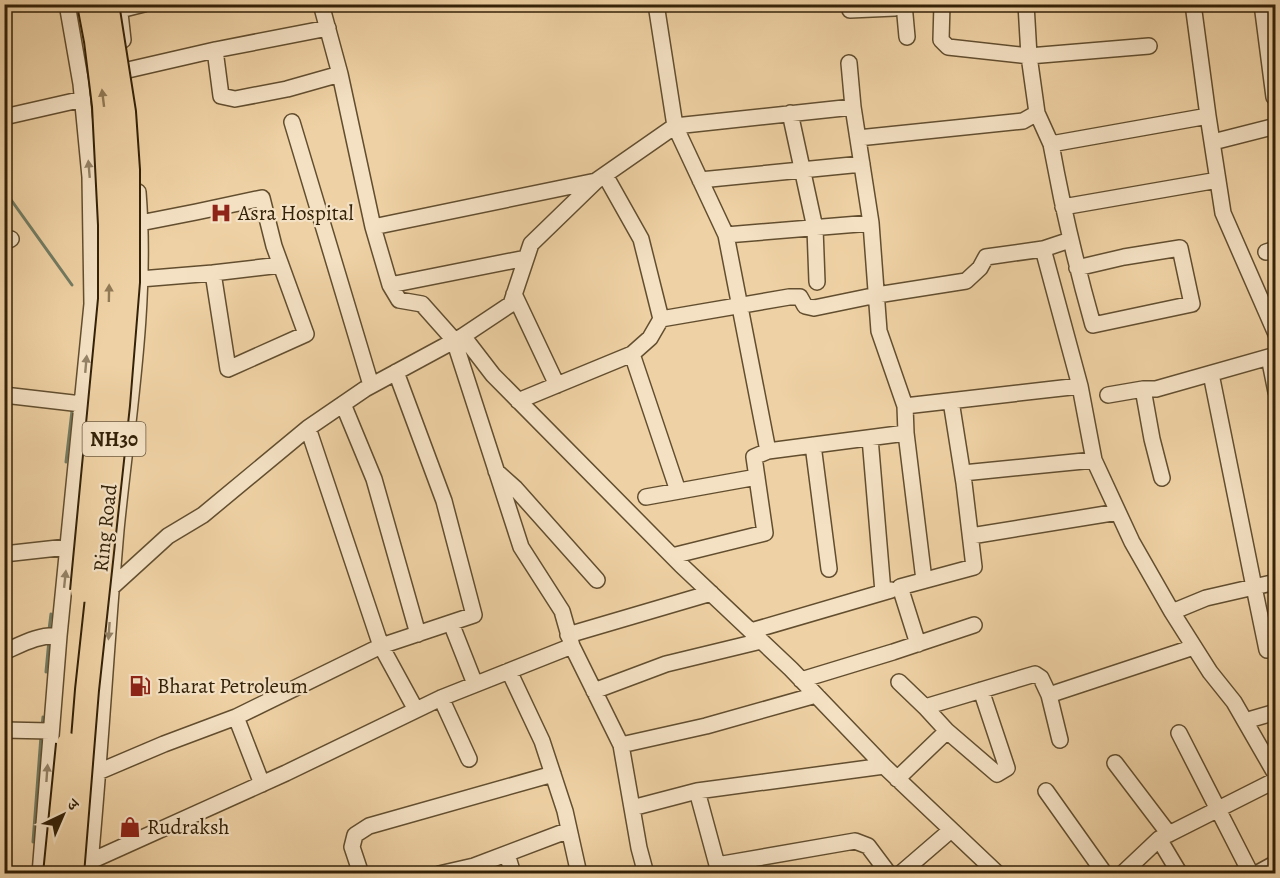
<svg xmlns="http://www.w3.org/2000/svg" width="1280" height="878" viewBox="0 0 1280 878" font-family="Alegreya,'Noto Serif Devanagari',serif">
  <rect width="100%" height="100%" fill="#eed1a4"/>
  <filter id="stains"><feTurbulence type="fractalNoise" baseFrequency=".00333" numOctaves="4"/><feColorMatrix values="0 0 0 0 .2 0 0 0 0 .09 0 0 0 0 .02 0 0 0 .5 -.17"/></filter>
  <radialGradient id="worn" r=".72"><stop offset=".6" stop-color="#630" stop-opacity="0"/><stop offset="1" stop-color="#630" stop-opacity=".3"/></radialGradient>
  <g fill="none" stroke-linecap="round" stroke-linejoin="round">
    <path stroke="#727c63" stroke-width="3" d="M4 190 72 285
      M66 462 72 411
      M49 630 51 614
      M46 672 49 640
      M42 727 43 717
      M33 842 41 736"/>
    <defs>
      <path id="minor" d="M119 4 123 40
        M321 4 340 74 373 227 596 181
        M656 4 675 126 726 235 768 451 906 433 905 406 1080 386
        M904 4 907 37
        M1026 4 1029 56 1149 46
        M1193 4 1208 116 1223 213 1276 334
        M1262 4 1274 97H1276
        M120 10 144 4
        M850 10 895 8 899 4
        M215 50 221 96 235 99 287 89 340 74
        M849 63 853 107
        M128 70 215 50 328 28
        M790 113 815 228 817 282
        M1037 113 1051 144 1208 116
        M4 117 83 99
        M292 122 371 385
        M858 138 1023 121 1037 113 1029 56 948 47 941 40 942 4
        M1213 142 1276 126
        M1051 144C1062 205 1076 265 1093 325L1192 304 1180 248 1124 257 1077 268
        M700 180 862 164
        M1063 207 1218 180
        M373 227 390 285 399 300 422 304 454 340 521 547 562 611 572 646
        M726 235 871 223
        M1070 240 1043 249 1080 386 1094 460 1132 542 1172 612 1210 672 1234 702 1276 775
        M4 242 11 239
        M1266 252 1276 249
        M213 273 281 265
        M140 279 213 273 228 369 306 334 274 246 262 198 196 212 140 223
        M390 285 526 258
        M514 294 557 385
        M661 319 789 297H800L805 306 814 308 877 295 966 281 980 268 986 257 1043 249
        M632 354 678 491
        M1269 357 1276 392
        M396 372 444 501 474 615 381 646 416 710
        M1211 374 1254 587 1276 582
        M1143 389 1152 439 1162 478
        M4 395 90 405
        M1108 395 1143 389H1156L1276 355
        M518 401 632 354 650 338 661 319 641 239 605 175
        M343 404 374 479 418 634
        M905 406 879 331 871 223 853 107 675 126 596 181 531 244 511 304 463 336 493 375 681 565 791 669 884 766 998 874
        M906 433 924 580
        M870 438 883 592
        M813 445 829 569
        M496 471 515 488 597 580
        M963 473 1094 460
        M646 497 757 477
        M971 536 1118 512
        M4 554 67 547
        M672 556 765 533 754 457 768 451
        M112 587 168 536 203 515 308 428
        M1172 612 1206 598 1254 587 1267 650
        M451 623 475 684
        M751 631 891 590
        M568 635 711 593
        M918 644 900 587 974 567 964 483 951 401
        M4 652C22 644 39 634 59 636
        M509 671 542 741 565 811 579 874
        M801 680 893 652 974 625
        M594 691 666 664 761 641
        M441 698 469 759
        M925 707 1035 674 1041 678 1049 695
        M236 717 262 784
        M1245 721 1276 712
        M4 730 50 731
        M947 731 997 774 1007 768 981 690
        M1179 733 1251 874
        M1060 740 1049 695 1194 647
        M621 745 639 848 646 874
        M1115 763 1169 834
        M98 772 164 744 236 717 381 646 308 428 365 389 463 336
        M897 779 947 731 925 707 899 682
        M697 791 719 872
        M1046 791 1105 874
        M632 808 697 791 884 766
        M1159 839 1180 874
        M507 854 513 874
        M91 861 286 773 441 698 572 646 621 745 706 726 816 695
        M717 865 855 841 868 846 889 874
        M40 874 59 636 92 304 90 177 81 84 67 4
        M89 874C100 759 106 645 116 530 127 418 147 305 138 192
        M361 874 352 847 355 835 369 826 553 774
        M439 874 474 866 569 830
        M900 874 951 830
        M1122 874 1159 839 1276 780
        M1256 874 1276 863"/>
    </defs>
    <use href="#minor" stroke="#624e2f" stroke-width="18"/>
    <use href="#minor" stroke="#f4e1c4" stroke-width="15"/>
    <defs>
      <path id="highway-bridge" d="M82 591 110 299V225L104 106 96 41 89 4
        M55 874 68 744
        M72 874 87 690 118 405 128 282V170L124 112 107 4"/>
    </defs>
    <use href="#highway-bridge" stroke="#342208" stroke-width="26" stroke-linecap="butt"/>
    <use href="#highway-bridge" stroke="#eed1a4" stroke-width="22"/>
  </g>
  <defs><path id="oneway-solid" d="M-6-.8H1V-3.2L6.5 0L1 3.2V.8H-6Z" transform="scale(1.5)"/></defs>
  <g fill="#917a56">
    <use href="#oneway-solid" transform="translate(103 98) rotate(-97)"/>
    <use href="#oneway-solid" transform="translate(109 293) rotate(-89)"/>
  </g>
  <g fill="#948266">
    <use href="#oneway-solid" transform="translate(89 169) rotate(-95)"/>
    <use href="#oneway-solid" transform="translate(86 364) rotate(-85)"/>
    <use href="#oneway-solid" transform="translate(65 579) rotate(-84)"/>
    <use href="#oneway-solid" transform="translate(109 631) rotate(94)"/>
    <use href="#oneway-solid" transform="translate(47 773) rotate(-86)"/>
  </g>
  <defs>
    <symbol id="hospital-bare" viewBox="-9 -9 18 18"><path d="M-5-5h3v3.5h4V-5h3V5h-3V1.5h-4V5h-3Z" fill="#8f2418" stroke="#f4e1c4" stroke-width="2.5" paint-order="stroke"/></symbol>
    <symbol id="fuel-bare" viewBox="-9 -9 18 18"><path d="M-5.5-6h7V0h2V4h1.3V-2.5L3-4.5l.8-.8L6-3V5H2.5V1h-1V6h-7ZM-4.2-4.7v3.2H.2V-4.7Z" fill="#8f2418" stroke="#f4e1c4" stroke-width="2.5" paint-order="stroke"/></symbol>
    <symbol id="shop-bare" viewBox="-9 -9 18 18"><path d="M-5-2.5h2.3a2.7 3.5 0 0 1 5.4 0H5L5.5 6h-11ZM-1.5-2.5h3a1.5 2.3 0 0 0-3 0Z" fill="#8f2418" stroke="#f4e1c4" stroke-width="2.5" paint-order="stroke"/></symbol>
  </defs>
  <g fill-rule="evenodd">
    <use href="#hospital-bare" x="206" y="198" width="30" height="30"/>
    <use href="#fuel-bare" x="125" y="671" width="30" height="30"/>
    <use href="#shop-bare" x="115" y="812" width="30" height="30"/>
  </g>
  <g text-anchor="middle" stroke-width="4.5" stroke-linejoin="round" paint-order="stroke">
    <rect fill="#f4e1c4" stroke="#6e5b40" stroke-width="1.5" x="82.5" y="422" width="63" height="34" rx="4.5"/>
    <g font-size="20" font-weight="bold" fill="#342208">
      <text x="114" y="446">NH30</text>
    </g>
    <g font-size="21" fill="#342208" stroke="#f4e1c4" text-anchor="start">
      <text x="238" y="220">Asra Hospital</text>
      <text x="157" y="693">Bharat Petroleum</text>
      <text x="147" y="834">Rudraksh</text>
    </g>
    <g font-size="21" fill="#342208" stroke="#f4e1c4">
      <text transform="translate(105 528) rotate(-84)" y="7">Ring Road</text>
    </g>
  </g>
  <rect width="1280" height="878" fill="none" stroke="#eed1a4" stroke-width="24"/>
  <rect x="6" y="6" width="1268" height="866" fill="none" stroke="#342208" stroke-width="3"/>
  <rect x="12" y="12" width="1256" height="854" fill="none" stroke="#342208" stroke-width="1.5"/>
  <g transform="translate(63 815) rotate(44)" stroke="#f4e1c4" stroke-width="4.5" paint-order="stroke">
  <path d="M0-4.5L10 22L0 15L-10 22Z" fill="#342208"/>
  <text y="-9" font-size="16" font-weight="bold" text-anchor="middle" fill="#342208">उ</text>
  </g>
  <rect width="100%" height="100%" filter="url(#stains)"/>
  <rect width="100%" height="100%" fill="url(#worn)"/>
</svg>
